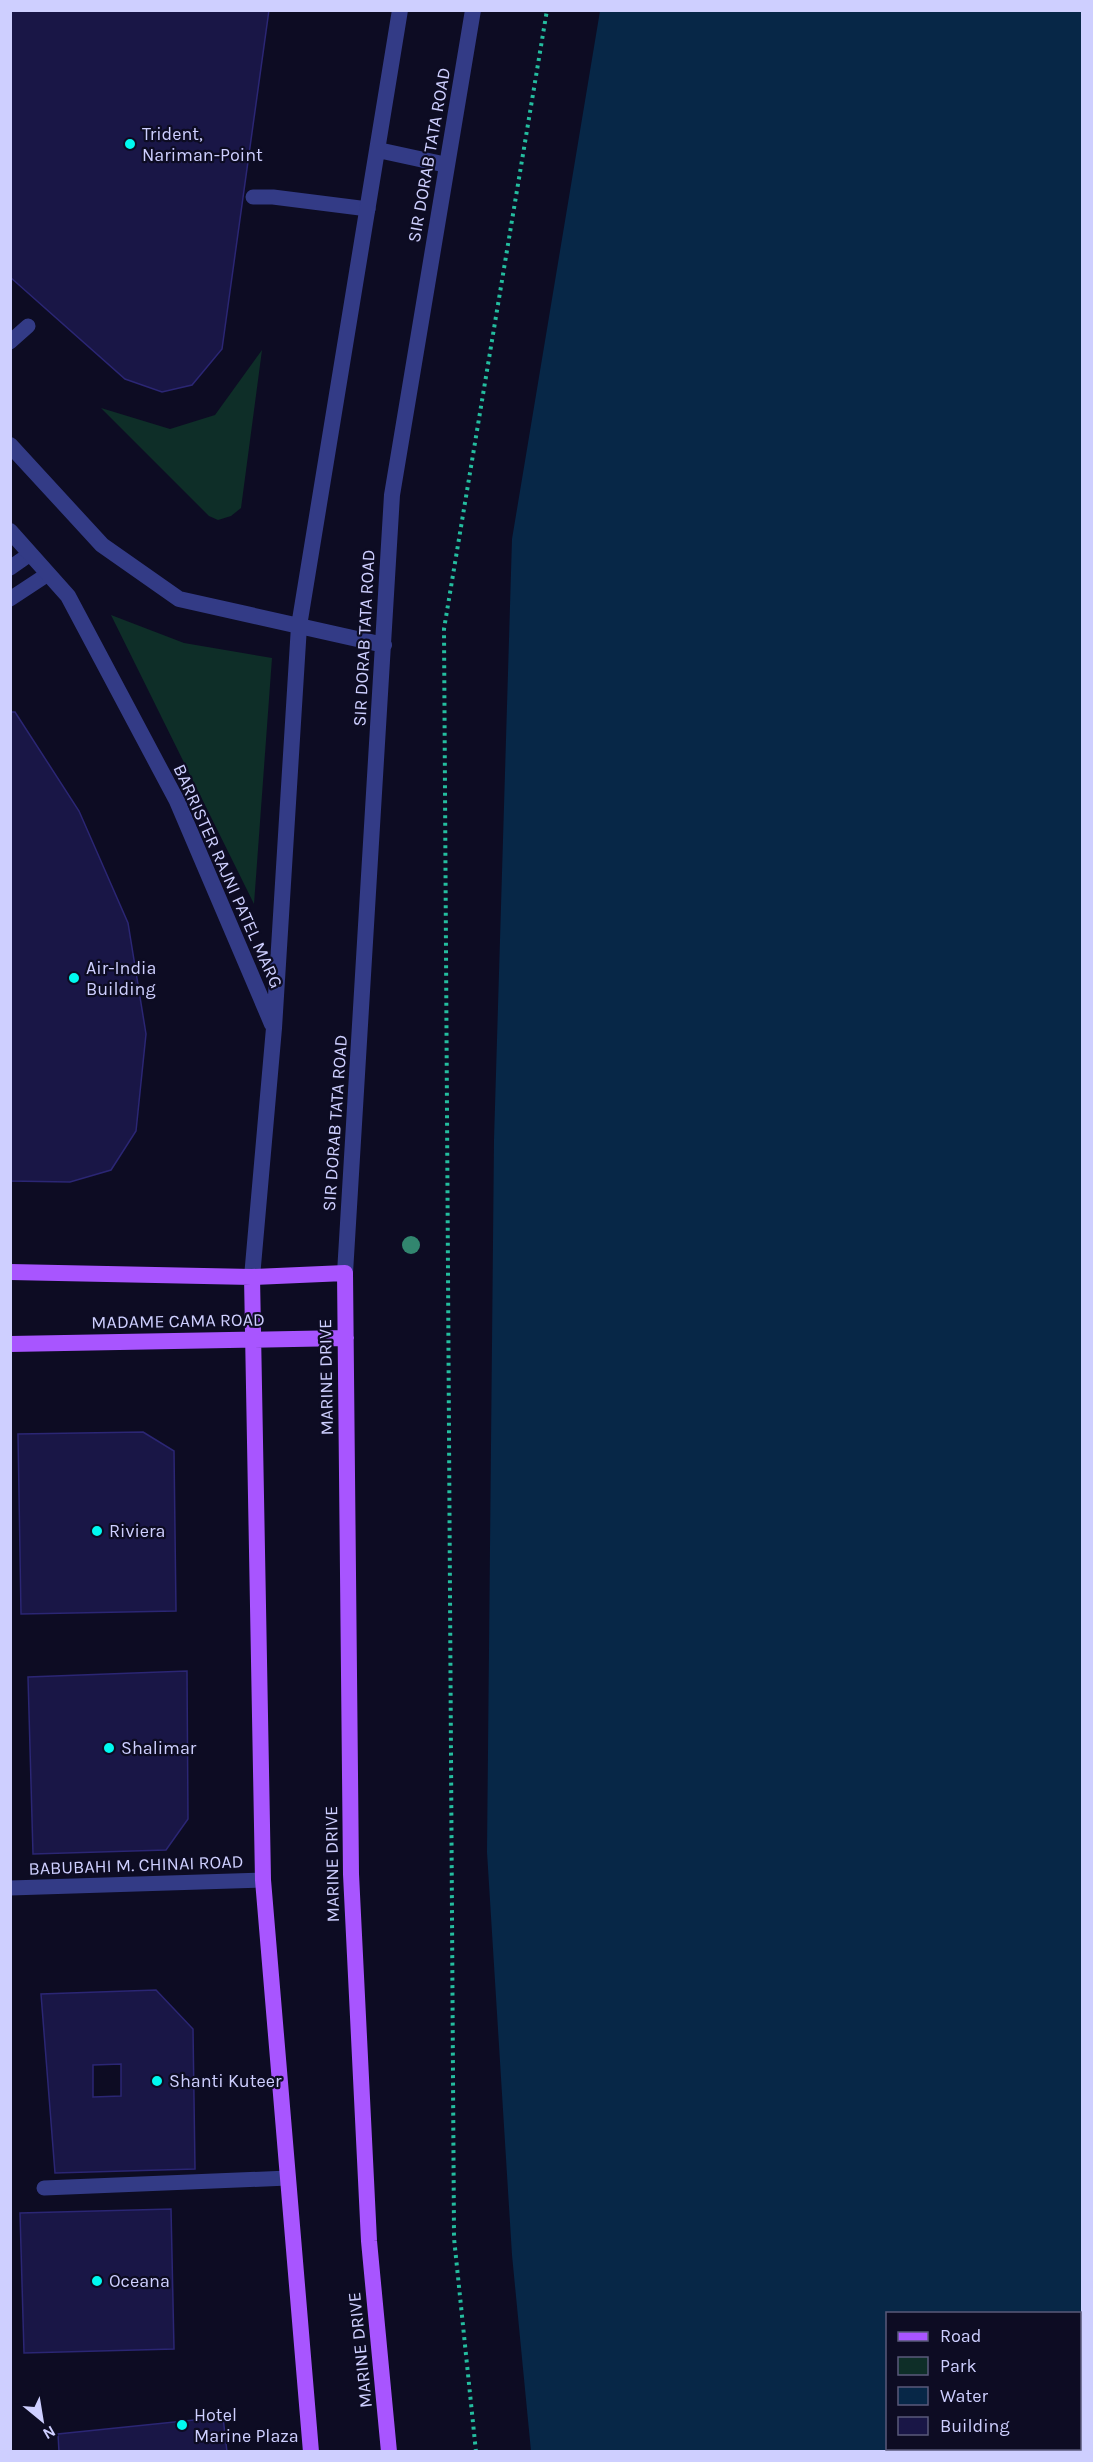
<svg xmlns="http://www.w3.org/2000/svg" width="1093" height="2462" viewBox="0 0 1093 2462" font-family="Karla,sans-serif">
  <rect width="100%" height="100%" fill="#0d0c23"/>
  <path fill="#0e2e28" d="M262 350 241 508 231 516 218 520 209 516 101 408 170 429 215 415Z
    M111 615 184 643 272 658 254 904Z"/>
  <path fill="#072747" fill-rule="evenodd" d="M600 11H1082V2451H531L512 2255 487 1852 494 1140 512 539ZM888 2314H1080V2448H888Z"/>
  <path fill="#191646" stroke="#2b2674" stroke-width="1.5" fill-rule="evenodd" d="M10 10H269L222 349 192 385 162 392 125 379 10 277Z
    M10 712H15L79 811 128 923 146 1034 136 1131 111 1170 70 1182 10 1181Z
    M143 1432 174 1451 176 1611 21 1614 18 1434Z
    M187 1671 188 1819 166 1850 33 1854 28 1677Z
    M156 1990 193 2029 195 2169 55 2173 41 1994ZM121 2064V2096L93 2097V2065Z
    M171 2209 174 2349 24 2353 20 2213Z
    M223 2417 227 2452H59L58 2434Z"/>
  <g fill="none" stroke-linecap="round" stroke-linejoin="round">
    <path stroke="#24bd9f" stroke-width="4" stroke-dasharray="3 4.5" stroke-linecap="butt" d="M476 2452 454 2238 444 629 547 10"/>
    <path stroke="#333b86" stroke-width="15" d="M253 197H273L368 209
      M10 342 28 326
      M10 568 30 554
      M10 599 48 574
      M10 1888 263 1880
      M44 2188 288 2178"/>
    <path stroke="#333b86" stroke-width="16" d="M378 150 447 165
      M10 445 102 545 179 599 384 645
      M10 531 68 596 177 801 272 1024
      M345 1273 392 495 473 10
      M252 1277 274 1028 299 626 400 10"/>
    <path stroke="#a855ff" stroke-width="16" d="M10 1272 252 1277 345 1273 351 1874 369 2241 389 2452
      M252 1277 263 1880 311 2452
      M10 1344 346 1338"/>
  </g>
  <circle fill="#32866f" cx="411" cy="1245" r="9"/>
  <g fill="#00f9f0" stroke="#0d0c23" stroke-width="2">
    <circle cx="130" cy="144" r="6"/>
    <circle cx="74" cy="978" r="6"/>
    <circle cx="97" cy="1531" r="6"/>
    <circle cx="109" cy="1748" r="6"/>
    <circle cx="157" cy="2081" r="6"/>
    <circle cx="97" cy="2281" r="6"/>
    <circle cx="182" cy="2425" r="6"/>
  </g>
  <g text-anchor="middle" stroke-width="4.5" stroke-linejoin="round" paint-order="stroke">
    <g font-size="18" fill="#cecfff" stroke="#0d0c23" text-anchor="start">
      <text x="142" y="140">Trident,<tspan x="142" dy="21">Nariman-Point</tspan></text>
      <text x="86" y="974">Air-India<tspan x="86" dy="21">Building</tspan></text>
      <text x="109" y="1537">Riviera</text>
      <text x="121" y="1754">Shalimar</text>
      <text x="169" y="2087">Shanti Kuteer</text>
      <text x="109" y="2287">Oceana</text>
      <text x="194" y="2421">Hotel<tspan x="194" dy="21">Marine Plaza</tspan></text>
    </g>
    <g font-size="18" fill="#cecfff" stroke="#0d0c23">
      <text transform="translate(429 155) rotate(-80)" y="6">SIR DORAB TATA ROAD</text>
      <text transform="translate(364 638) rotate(-87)" y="6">SIR DORAB TATA ROAD</text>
      <text transform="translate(228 876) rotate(66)" y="6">BARRISTER RAJNI PATEL MARG</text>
      <text transform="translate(335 1123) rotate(-86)" y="6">SIR DORAB TATA ROAD</text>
      <text transform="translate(178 1321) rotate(-1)" y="6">MADAME CAMA ROAD</text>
      <text transform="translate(326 1377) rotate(-91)" y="6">MARINE DRIVE</text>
      <text transform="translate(332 1864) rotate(-91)" y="6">MARINE DRIVE</text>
      <text transform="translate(136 1865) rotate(-2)" y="6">BABUBAHI M. CHINAI ROAD</text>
      <text transform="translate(360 2350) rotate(-96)" y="6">MARINE DRIVE</text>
    </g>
  </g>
  <rect width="1093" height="2462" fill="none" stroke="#cecfff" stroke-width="24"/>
  <rect x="886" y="2312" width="195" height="138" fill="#0d0c23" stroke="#5a5a7b" stroke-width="1.5"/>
  <rect x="898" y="2332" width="30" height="9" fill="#a855ff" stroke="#5a5a7b" stroke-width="1.5"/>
  <text x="940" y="2342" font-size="18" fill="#cecfff">Road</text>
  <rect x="898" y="2357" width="30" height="18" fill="#0e2e28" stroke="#5a5a7b" stroke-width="1.5"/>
  <text x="940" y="2372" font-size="18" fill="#cecfff">Park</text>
  <rect x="898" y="2387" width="30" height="18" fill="#072747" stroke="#5a5a7b" stroke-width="1.5"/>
  <text x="940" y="2402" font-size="18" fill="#cecfff">Water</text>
  <rect x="898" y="2417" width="30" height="18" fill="#191646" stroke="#5a5a7b" stroke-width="1.5"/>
  <text x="940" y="2432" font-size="18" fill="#cecfff">Building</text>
  <g transform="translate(42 2420) rotate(150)" stroke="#0d0c23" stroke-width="4.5" paint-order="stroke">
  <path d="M0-4.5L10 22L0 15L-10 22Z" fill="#cecfff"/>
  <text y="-9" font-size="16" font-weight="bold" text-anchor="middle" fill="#cecfff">N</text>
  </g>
</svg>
